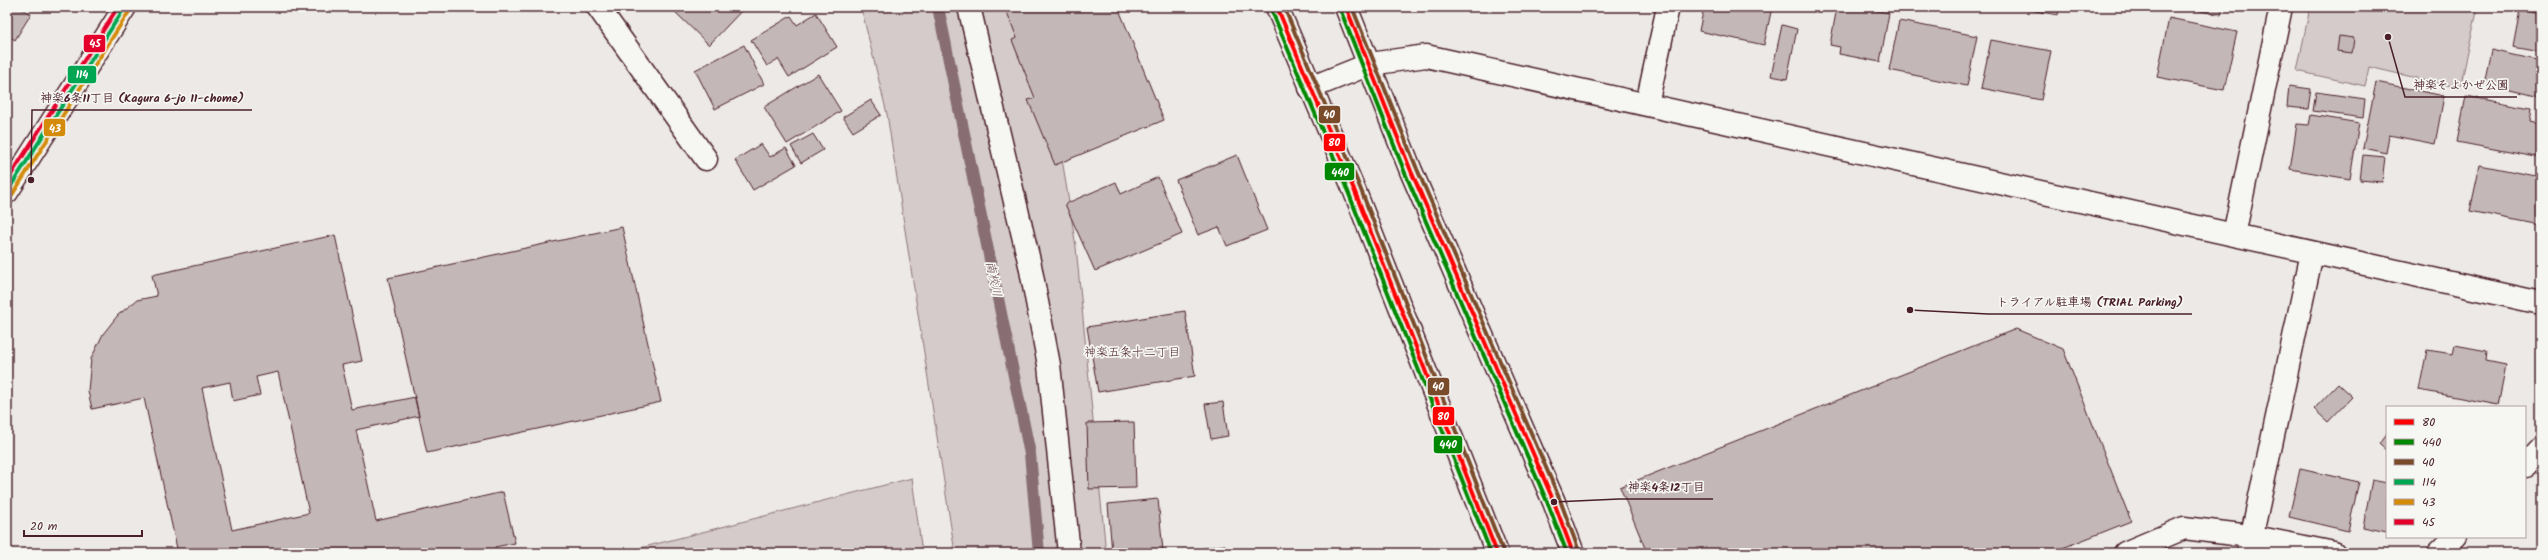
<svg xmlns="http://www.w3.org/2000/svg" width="2548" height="560" viewBox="0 0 2548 560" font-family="Kalam,'Klee One',sans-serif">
  <rect width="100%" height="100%" fill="#ece9e6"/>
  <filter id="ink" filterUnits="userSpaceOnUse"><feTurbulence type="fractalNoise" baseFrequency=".025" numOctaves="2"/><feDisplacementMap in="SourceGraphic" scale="8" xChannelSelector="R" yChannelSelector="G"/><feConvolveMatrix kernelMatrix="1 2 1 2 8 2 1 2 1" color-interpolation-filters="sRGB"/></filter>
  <g filter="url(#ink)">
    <path fill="#d4cbca" stroke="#8f757a" d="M861 7H1038L1076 247 1106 553H955L887 114Z
      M2310 7H2478L2460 88 2369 67 2365 86 2297 71Z
      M912 478 922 553H621Z"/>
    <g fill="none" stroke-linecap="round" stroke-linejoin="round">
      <path stroke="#886e73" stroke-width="12" d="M938 7 1030 454 1039 553"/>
    </g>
    <path fill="#c4b7b7" stroke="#4a1f2b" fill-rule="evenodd" d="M7 7H19L31 14 15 40 7 35Z
      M670 7H745L709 45Z
      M1005 7H1118L1164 120 1055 165 1028 100 1035 98 1012 40 1017 38Z
      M1704 7H1772L1764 45 1699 31Z
      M1837 7H1856L1889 13 1880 62 1839 54 1840 47 1830 45Z
      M2012 7H2059L2058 15Z
      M2181 7H2223L2221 15Z
      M2520 10 2541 14V52L2513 47Z
      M816 13 837 47 789 77 778 59 767 66 751 40 791 16 797 25Z
      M2169 18 2237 32 2224 90 2157 77Z
      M1899 21 1977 36 1967 86 1889 70Z
      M1782 25 1797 29 1787 79 1771 76Z
      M2339 36 2354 38 2352 53 2337 51Z
      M1991 40 2051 51 2041 100 1981 88Z
      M744 45 764 84 715 109 695 70Z
      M2491 50 2541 61 2540 97 2484 84Z
      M818 74 841 111 787 144 764 107Z
      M2376 82 2444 96 2435 144 2389 135 2386 153 2363 148Z
      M2289 86 2311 89 2308 109 2287 107Z
      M2316 92 2365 99 2363 118 2313 111Z
      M2466 96 2531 108 2529 122 2541 125V158L2457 142Z
      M871 100 881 115 853 132 843 117Z
      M2311 115 2359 123 2350 179 2290 169 2297 124 2309 125Z
      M813 134 823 150 801 163 791 146Z
      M761 144 770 157 786 148 796 165 753 190 735 160Z
      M1237 155 1267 230 1227 246 1219 227 1198 235 1176 180Z
      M2363 155 2385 157 2382 182 2360 180Z
      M2480 165 2541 177V225L2470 211Z
      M1158 177 1182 234 1095 271 1065 204 1116 182 1121 194Z
      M622 227 661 402 427 453 388 278Z
      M335 235 362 361 342 365 352 410 415 397 419 416 356 430 376 521 503 492 515 543 495 547 497 553H178L144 398 92 409 88 391 91 359 103 334 118 315 137 300 157 296 152 275ZM278 372 309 513 232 530 202 388 230 382 233 401 260 395 256 377Z
      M1185 311 1195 376 1098 392 1087 327Z
      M2016 329 2063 349 2131 521 2050 553H1647L1620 487Z
      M2455 345 2487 351 2486 361 2506 365 2498 405 2419 390 2427 350 2453 354Z
      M2338 384 2352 397 2328 422 2314 409Z
      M1223 402 1228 436 1211 439 1205 404Z
      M1134 422 1136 488 1089 489 1087 423Z
      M2387 433V451L2379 444Z
      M2300 469 2359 482 2348 531 2289 517Z
      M2372 480 2387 483V532L2363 527Z
      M1158 499 1163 551 1112 553 1108 504Z
      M1225 545 1226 553H1192L1191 550Z"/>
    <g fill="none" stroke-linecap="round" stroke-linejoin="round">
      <defs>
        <path id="minor" d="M598 7 706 159
          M969 7 1030 265 1049 365 1069 553
          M1310 88 1370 64 1426 56 2541 303
          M1647 104 1668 7
          M7 192 125 7
          M2234 235 2281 7
          M2525 465 2541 448
          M2125 553 2184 528 2250 536 2334 553
          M2248 553 2312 253
          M2439 553 2455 537"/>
        <path id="highway" d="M1277 7 1355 192 1497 553
          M1346 7 1411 171 1554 502 1573 553"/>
      </defs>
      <use href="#minor" stroke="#4a1f2b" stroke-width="25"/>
      <use href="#highway" stroke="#4a1f2b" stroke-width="25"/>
      <use href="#minor" stroke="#f6f6f2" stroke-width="22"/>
      <use href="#highway" stroke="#f6f6f2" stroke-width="22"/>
      <defs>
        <path id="bus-1" d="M1277 7 1355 192 1497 553
          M1346 7 1411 171 1554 502 1573 553"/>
        <path id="bus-2" d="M1271 9 1349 194 1491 553
          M1340 9 1405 173 1548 504 1567 553"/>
        <path id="bus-3" d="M1284 7 1361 190 1503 551
          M1352 7 1417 169 1560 500 1579 551"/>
        <path id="bus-4" d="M7 192 125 7"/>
        <path id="bus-5" d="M12 195 130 10"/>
        <path id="bus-6" d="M7 181 118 7"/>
      </defs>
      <use href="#bus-1" stroke="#f6f6f2" stroke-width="7"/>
      <use href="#bus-2" stroke="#f6f6f2" stroke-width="7"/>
      <use href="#bus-3" stroke="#f6f6f2" stroke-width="7"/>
      <use href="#bus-4" stroke="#f6f6f2" stroke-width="7"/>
      <use href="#bus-5" stroke="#f6f6f2" stroke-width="7"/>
      <use href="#bus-6" stroke="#f6f6f2" stroke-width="7"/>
      <use href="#bus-1" stroke="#f00" stroke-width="4"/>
      <use href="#bus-2" stroke="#080" stroke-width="4"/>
      <use href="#bus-3" stroke="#7a4b2a" stroke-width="4"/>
      <use href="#bus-4" stroke="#00a651" stroke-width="4"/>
      <use href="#bus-5" stroke="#d48b09" stroke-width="4"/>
      <use href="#bus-6" stroke="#e4002b" stroke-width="4"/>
    </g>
  </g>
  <g text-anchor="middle" stroke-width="3.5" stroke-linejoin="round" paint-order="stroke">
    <g font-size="12" font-style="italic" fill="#6e4d55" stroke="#f6f6f2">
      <text transform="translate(994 279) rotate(78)" y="4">南校川</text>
    </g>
    <g font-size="12" fill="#4a1f2b" stroke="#f6f6f2">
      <text x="1132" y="356">神楽五条十二丁目</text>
    </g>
  </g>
  <path fill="none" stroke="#4a1f2b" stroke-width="1.5" d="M2388 37L2405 97H2517M31 180L32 110H252M1910 310L1988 314H2192M1554 502L1619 499H1713"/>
  <g fill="#4a1f2b" stroke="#f6f6f2" stroke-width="1.5">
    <circle cx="2388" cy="37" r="4"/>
    <circle cx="31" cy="180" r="4"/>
    <circle cx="1910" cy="310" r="4"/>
    <circle cx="1554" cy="502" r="4"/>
  </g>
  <g font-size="12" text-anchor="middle" font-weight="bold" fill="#4a1f2b" stroke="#f6f6f2" stroke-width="3.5" stroke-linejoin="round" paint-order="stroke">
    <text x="2461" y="89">神楽そよかぜ公園</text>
    <text x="142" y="102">神楽6条11丁目 (Kagura 6-jo 11-chome)</text>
    <text x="2090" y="306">トライアル駐車場 (TRIAL Parking)</text>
    <text x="1666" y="491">神楽4条12丁目</text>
  </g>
  <g stroke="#f6f6f2" stroke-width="1.5">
    <rect x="83" y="34" width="23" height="19" rx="4" fill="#e4002b"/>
    <rect x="67" y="65" width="30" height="19" rx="4" fill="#00a651"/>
    <rect x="1318" y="105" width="23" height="19" rx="4" fill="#7a4b2a"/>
    <rect x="43" y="118" width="23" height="19" rx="4" fill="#d48b09"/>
    <rect x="1323" y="133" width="23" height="19" rx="4" fill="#f00"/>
    <rect x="1324" y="162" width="31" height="19" rx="4" fill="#080"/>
    <rect x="1427" y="377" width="23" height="19" rx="4" fill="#7a4b2a"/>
    <rect x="1432" y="406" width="23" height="20" rx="4" fill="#f00"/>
    <rect x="1433" y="435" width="30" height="19" rx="4" fill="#080"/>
  </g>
  <g font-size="11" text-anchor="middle" font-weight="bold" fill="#fff">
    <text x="95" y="47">45</text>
    <text x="82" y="78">114</text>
    <text x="1329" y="118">40</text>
    <text x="55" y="132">43</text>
    <text x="1334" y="146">80</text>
    <text x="1340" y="176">440</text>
    <text x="1438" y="390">40</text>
    <text x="1443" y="420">80</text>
    <text x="1448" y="448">440</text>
  </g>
  <rect width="2548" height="560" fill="none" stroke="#f6f6f2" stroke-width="24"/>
  <rect x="12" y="12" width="2524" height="536" fill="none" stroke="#4a1f2b" stroke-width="1.5" filter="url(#ink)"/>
  <rect x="2386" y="406" width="140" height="132" fill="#f6f6f2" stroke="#b1a0a2"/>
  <rect x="2394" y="419" width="20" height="6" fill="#ff0000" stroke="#b1a0a2"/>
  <text x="2422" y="426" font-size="12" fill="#4a1f2b">80</text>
  <rect x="2394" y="439" width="20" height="6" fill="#008800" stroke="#b1a0a2"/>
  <text x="2422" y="446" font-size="12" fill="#4a1f2b">440</text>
  <rect x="2394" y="459" width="20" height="6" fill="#7a4b2a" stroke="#b1a0a2"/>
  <text x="2422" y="466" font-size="12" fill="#4a1f2b">40</text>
  <rect x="2394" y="479" width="20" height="6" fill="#00a651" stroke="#b1a0a2"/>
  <text x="2422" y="486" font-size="12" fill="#4a1f2b">114</text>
  <rect x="2394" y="499" width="20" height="6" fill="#d48b09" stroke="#b1a0a2"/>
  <text x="2422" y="506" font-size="12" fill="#4a1f2b">43</text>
  <rect x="2394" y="519" width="20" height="6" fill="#e4002b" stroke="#b1a0a2"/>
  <text x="2422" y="526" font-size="12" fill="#4a1f2b">45</text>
  <path d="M24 530v6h118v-6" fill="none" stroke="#4a1f2b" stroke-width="2"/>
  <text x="30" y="530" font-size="12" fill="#4a1f2b" stroke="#f6f6f2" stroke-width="3" paint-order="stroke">20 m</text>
</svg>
